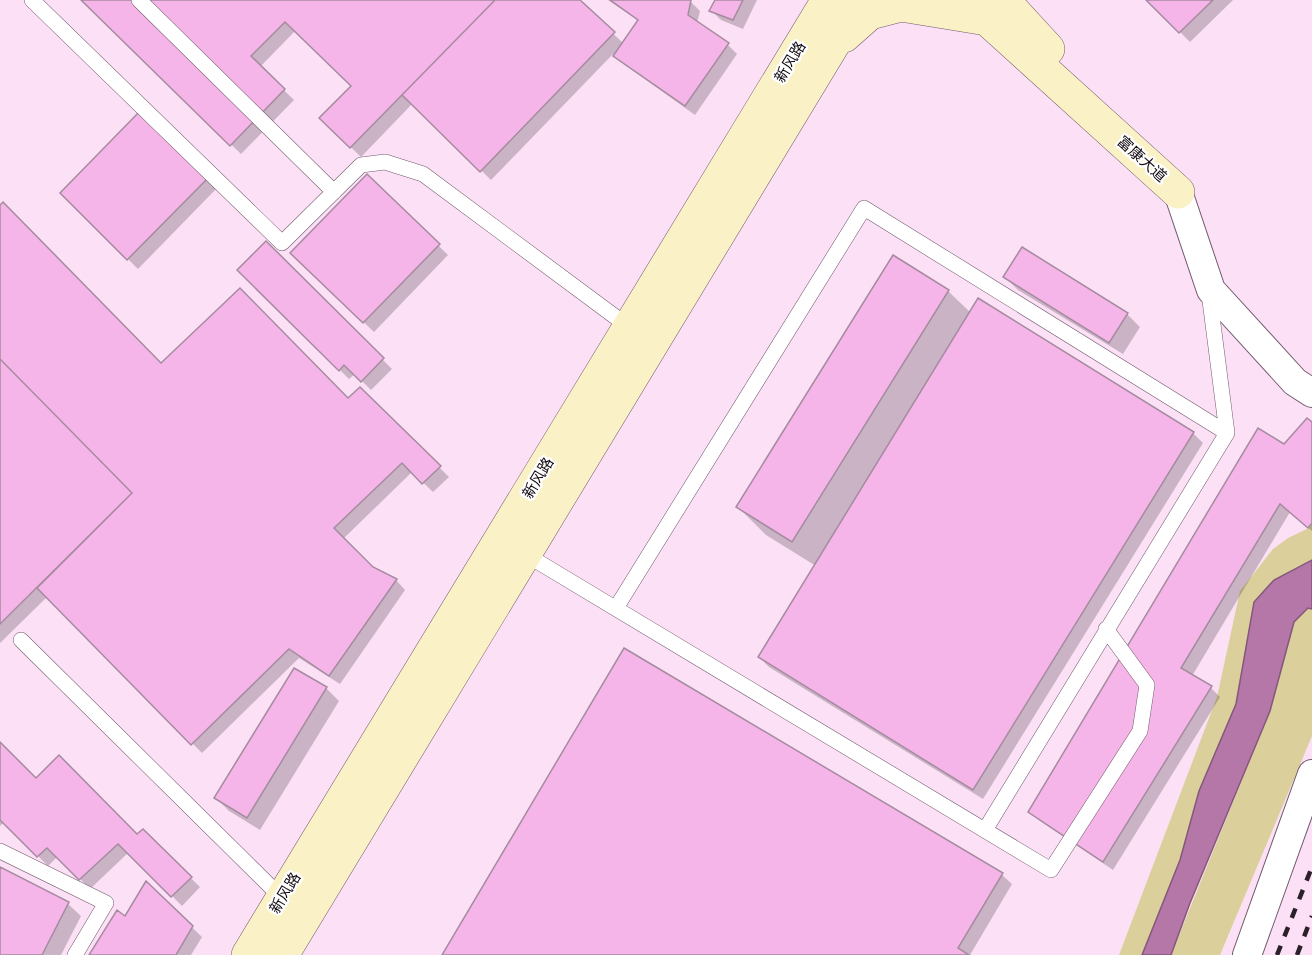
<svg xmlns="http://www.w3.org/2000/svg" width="1312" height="955" viewBox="0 0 1312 955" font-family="Helvetica,'Noto Sans SC',sans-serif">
  <rect width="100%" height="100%" fill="#fce0f5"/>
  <path fill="#dbd09b" d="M1312 523V560L1274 580 1254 602 1236 704 1199 791 1180 860 1142 955H1119L1217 697 1240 591 1273 549 1288 538 1309 528Z
    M1308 608 1312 609V736L1220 955H1171L1270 711 1294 622Z"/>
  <path fill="#b477a8" stroke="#84577b" stroke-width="1.5" d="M1312 560V609L1308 608 1294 622 1270 711 1190 903 1171 955H1142L1180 860 1199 791 1236 704 1254 602 1274 580Z"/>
  <path fill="#0003" d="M83 0H578L623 43 639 21 608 0H689L700 11 697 23 728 45 737 54 695 115 625 65 613 54 491 180 413 103 361 157 321 118 353 86 296 30 260 67 294 100 241 154Z
    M717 0H757L743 29 721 20 711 10Z
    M1148 0H1233L1190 42Z
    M141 113 217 188 138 269 62 193Z
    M367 176 448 255 374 332 292 253Z
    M0 207 161 365 348 400 360 389 449 477 433 492 412 472 343 539 372 568 396 580 405 590 340 684 299 658 202 753 47 597 0 643Z
    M266 243 392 369 371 390 355 374 349 379 239 270Z
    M1005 277 1127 314 1140 327 1123 354 1018 290Z
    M948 291 971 313 1193 433 1203 443 983 799 769 667 759 657 816 566 766 535 738 507Z
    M1312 424V531L1290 512 1192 676 1211 688 1220 697 1113 870 1040 821 1030 812 1284 446Z
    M625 650 1002 875 1012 884 970 955H444Z
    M326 688 339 701 260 830 229 811 216 798Z
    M0 744 36 780 137 836 143 831 200 887 182 906 129 852 90 889 58 856 48 866 4 822 0 826Z
    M0 869 68 904 81 916 61 955H0Z
    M146 883 202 937 191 955H91L125 918Z"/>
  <path fill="#f6b5e8" stroke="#a58b9f" stroke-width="1.5" d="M81 0H495L350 148 319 118 351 86 285 22 251 56 285 89 230 146Z
    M495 0H580L615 32 480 172 402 95Z
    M610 0H691L688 15 729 43 685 106 613 56 638 20Z
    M715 0H743L733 20 709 11Z
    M1146 0H1213L1179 33Z
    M141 110 209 177 127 260 60 193Z
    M367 174 440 244 363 323 290 253Z
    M3 202 161 363 240 288 348 398 360 387 441 466 422 484 402 463 334 528 373 567 397 579 329 676 289 649 191 745 37 588 132 493 0 359V205Z
    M266 241 384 358 361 382 344 365 339 371 237 270Z
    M1022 247 1128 313 1109 343 1003 277Z
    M893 255 949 290 792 542 736 507Z
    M978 298 1194 432 973 790 758 657Z
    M0 359 132 493 0 624Z
    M1307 418 1312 422V523L1308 528 1280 504 1181 668 1212 686 1103 862 1028 812 1258 428 1284 444Z
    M624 648 1003 873 958 948 969 955H442Z
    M294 668 327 687 247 818 214 798Z
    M0 742 36 778 59 755 137 834 143 829 192 877 171 897 118 844 79 880 47 848 37 857 0 820Z
    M0 867 69 902 42 955H0Z
    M146 881 193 926 176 955H89L117 910 125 916Z"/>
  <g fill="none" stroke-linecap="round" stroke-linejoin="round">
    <defs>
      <path id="lane" d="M32 0 282 243 361 165 385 162 423 174 629 327
        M139 0 334 192
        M1209 293 1227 433
        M525 554 1051 870 1140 731 1147 685 1106 629
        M616 608 864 208 1227 433 985 830
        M21 640 282 898
        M0 851 106 903 75 955"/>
      <path id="street" d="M1178 192 1211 290 1295 382 1312 393
        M1247 955 1312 774"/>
      <path id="secondary" d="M966 0 1178 192
        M1003 0 1048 49
        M844 36 870 13 901 5 987 19
        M248 955 828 0
        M282 955 860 0"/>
    </defs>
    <use href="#lane" stroke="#71596c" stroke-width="16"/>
    <use href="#street" stroke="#71596c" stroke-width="30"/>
    <use href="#secondary" stroke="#71596c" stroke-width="34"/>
    <use href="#lane" stroke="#fff" stroke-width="15"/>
    <use href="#street" stroke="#fff" stroke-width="28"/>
    <use href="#secondary" stroke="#faf2c6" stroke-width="33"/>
    <path stroke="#2b2129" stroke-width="4.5" stroke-dasharray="10 10" stroke-linecap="butt" d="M1277 955 1312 867
      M1297 955 1312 916"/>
  </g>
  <g text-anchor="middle" stroke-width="4.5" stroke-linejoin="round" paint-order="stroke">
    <g font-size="15" fill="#140b12" stroke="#fff">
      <text transform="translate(790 62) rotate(-59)" y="5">新风路</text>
      <text transform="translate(1142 159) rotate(42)" y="5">富康大道</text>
      <text transform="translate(538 478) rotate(-59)" y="5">新风路</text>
      <text transform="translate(285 893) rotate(-59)" y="5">新风路</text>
    </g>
  </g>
</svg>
